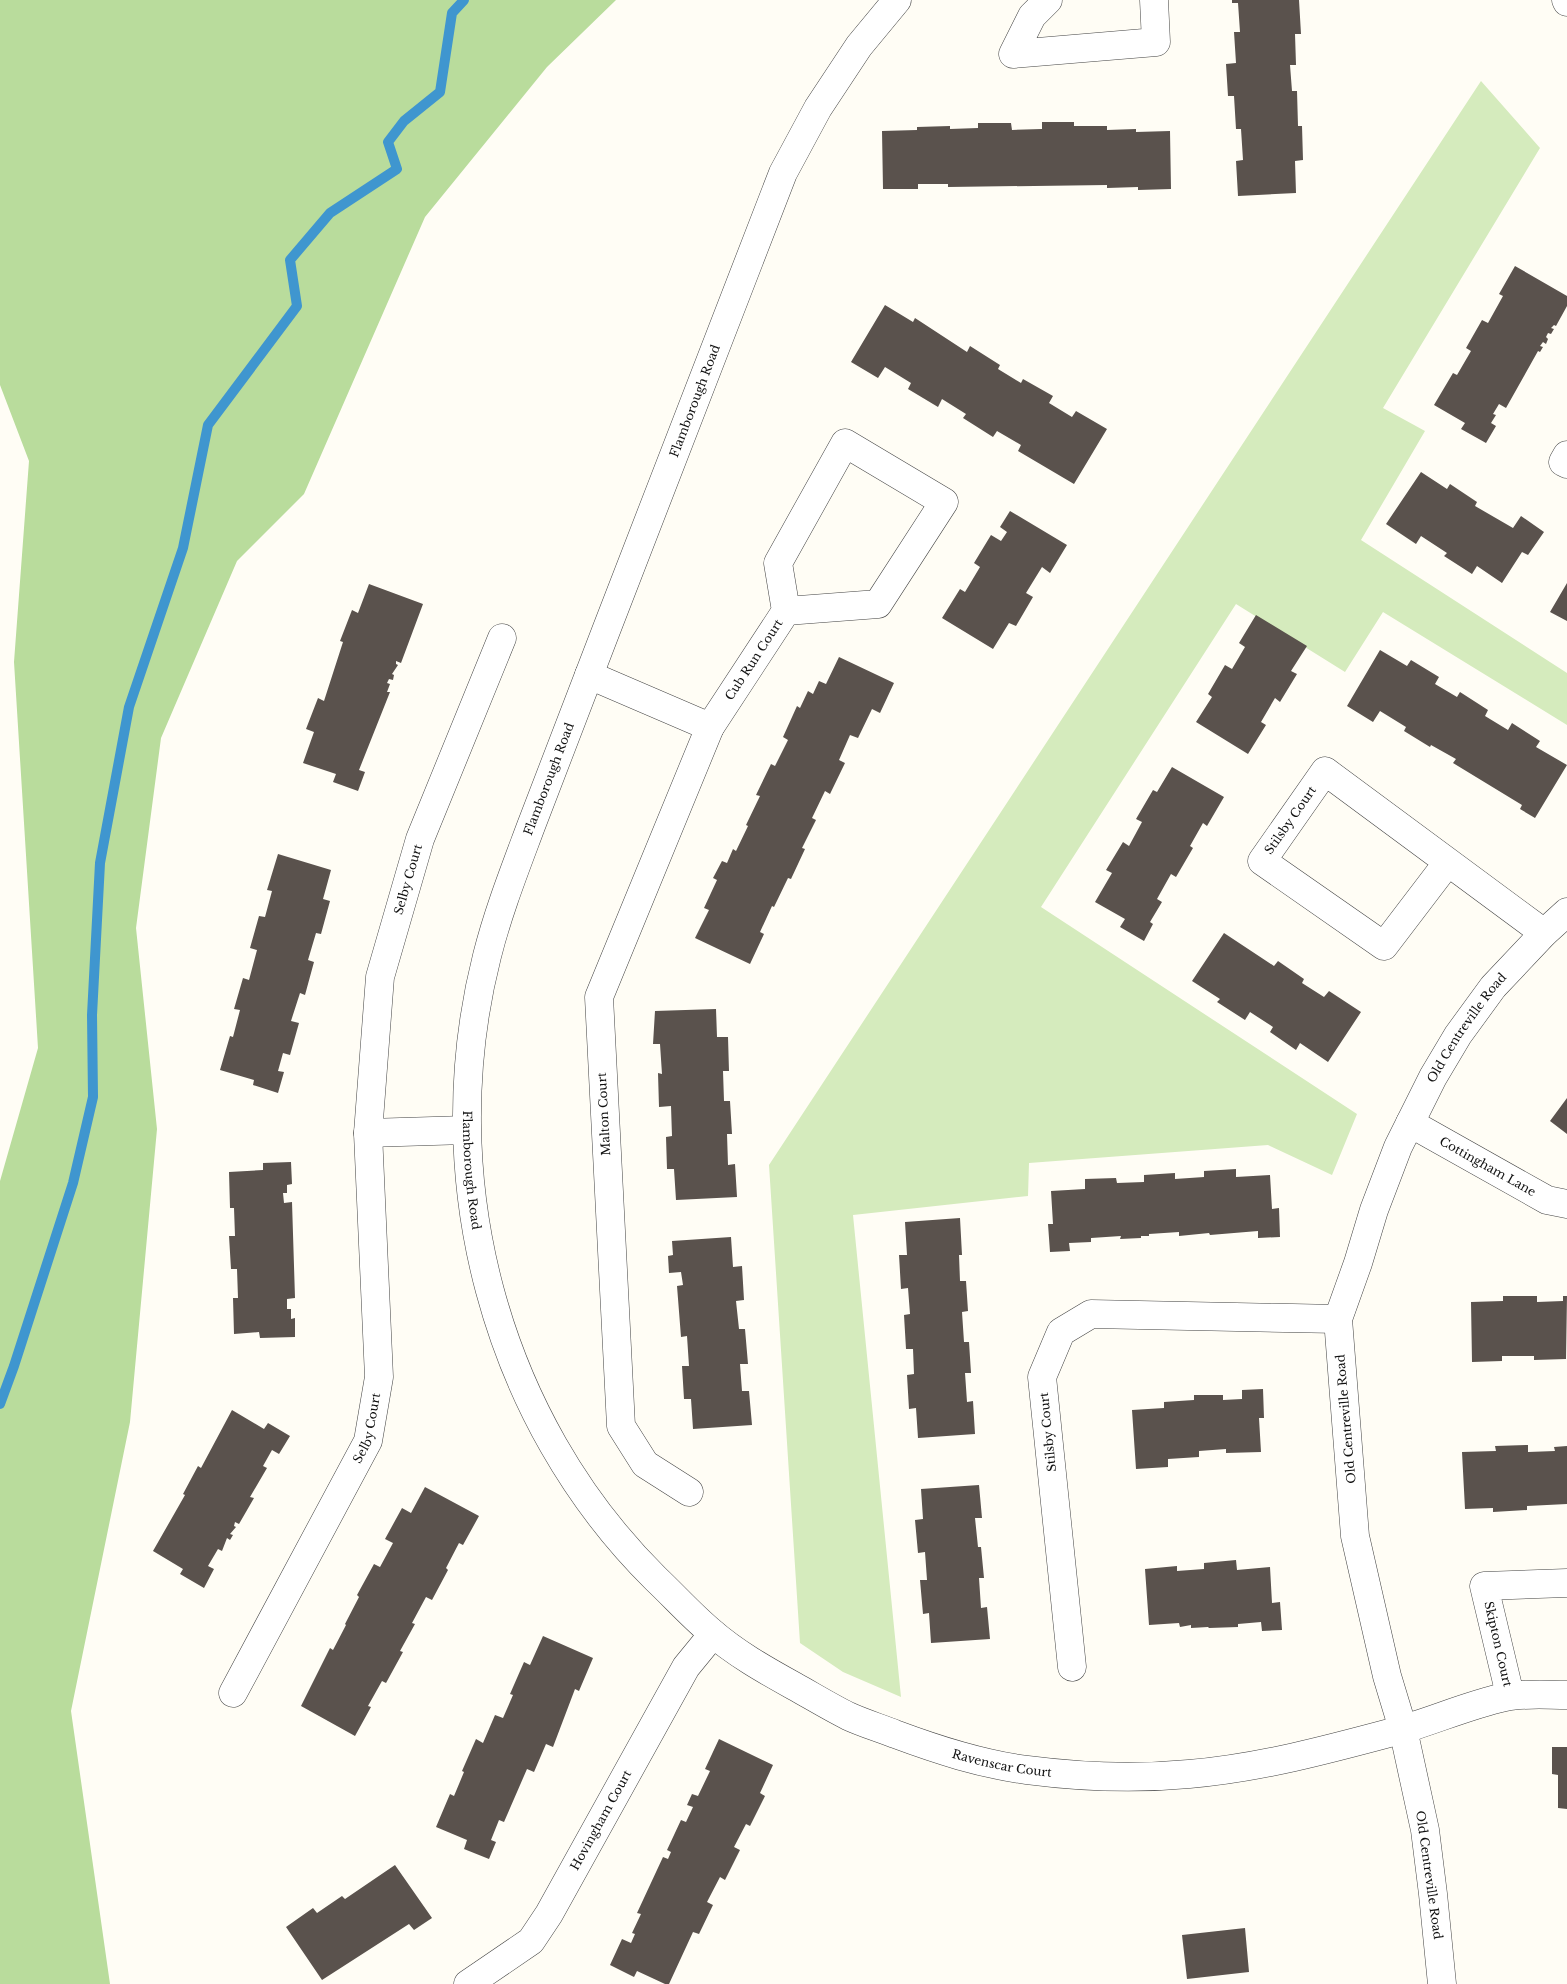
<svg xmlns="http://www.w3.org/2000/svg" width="1567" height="1984" viewBox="0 0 1567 1984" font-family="'Libre Baskerville',serif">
  <rect width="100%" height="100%" fill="#fffdf5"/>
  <path fill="#d5ebbd" d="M1481 81 1540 148 1383 408 1425 431 1361 540 1567 673V725L1383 612 1345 672 1236 604 1041 907 1357 1114 1332 1175 1268 1145 1029 1163 1028 1196 853 1215 901 1697 843 1672 800 1643 769 1165Z"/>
  <path fill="#b9dc9c" d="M0 0H616L547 67 425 217 304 494 237 561 161 738 136 928 157 1129 130 1422 71 1711 110 1984H0V1181L38 1048 14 662 29 461 0 385Z"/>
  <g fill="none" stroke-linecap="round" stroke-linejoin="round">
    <path stroke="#3f96cf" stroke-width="10" d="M0 1404 14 1366 73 1183 93 1097 92 1015 100 863 129 707 183 548 208 425 297 306 290 260 330 213 397 169 388 142 404 121 440 92 452 13 464 0"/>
  </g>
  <path fill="#5a524d" d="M1232 0H1299L1301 34H1295L1296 65H1290L1292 91H1297L1298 126H1302L1303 160 1295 161 1296 193 1238 196 1236 161 1243 160 1241 129H1236L1234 96H1228L1226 64 1236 63 1234 32H1240L1238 3H1232Z
    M1042 122H1074V126H1107V130L1136 129V132L1170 131 1171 189 1138 190V187L1107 188V185L948 187V184H918V189H883L882 131 917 130V127L950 126V129L978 128V123H1011L1012 130 1042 129Z
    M1515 266 1567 296V306L1556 326 1554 325 1551 328 1554 329 1551 334 1548 333 1546 337 1548 339 1546 344 1543 342 1540 346 1543 347 1540 352 1538 351 1506 408 1499 404 1493 414 1496 415 1491 423 1496 426 1486 443 1461 429 1465 423 1434 405 1453 373 1457 375 1471 351 1466 348 1482 320 1488 323 1503 296 1499 294Z
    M885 305 913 322 915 318 967 352 970 346 1000 365 998 369 1021 383 1023 379 1053 396 1049 403 1072 417 1076 411 1107 429 1074 484 1018 451 1021 445 997 431 993 437 963 418 966 414 942 399 938 407 908 389 911 383 885 367 878 378 851 362Z
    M1421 472 1447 489 1450 484 1477 502 1475 506 1513 528 1521 516 1544 532 1528 555 1522 552 1502 583 1477 566 1472 574 1444 556 1447 553 1421 536 1416 544 1386 524Z
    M1010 511 1067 545 1050 573 1042 567 1026 593 1033 597 1016 626 1009 623 993 649 942 618 960 589 965 592 980 567 974 563 991 535 1001 541 1007 532 1000 527Z
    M1567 583V621L1550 612Z
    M369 584 423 604 401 663 396 661V664L398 665 392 674 394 675 393 680 389 679 387 683 390 684 387 692H390L359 770 365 772 358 791 333 782 336 774 303 763 314 732 306 729 318 698 324 701 343 642 340 641 352 610 358 613Z
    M1256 615 1307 646 1291 671 1297 674 1280 702 1275 698 1261 722 1266 725 1248 754 1196 722 1212 697 1208 694 1225 665 1232 669 1245 647 1239 643Z
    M1380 650 1407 666 1411 660 1439 677 1435 684 1457 697 1460 692 1488 710 1485 716 1508 730 1512 723 1540 741 1536 747 1567 765 1535 818 1520 809 1522 805 1453 763 1456 759 1431 745 1430 747 1404 731 1406 727 1380 711 1373 722 1347 706Z
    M839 657 894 683 880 713 872 709 858 738 850 735 839 760 845 763 830 794 825 791 812 818 816 820 802 848 805 849 791 879 788 878 774 907 772 906 760 932 764 934 750 964 695 938 709 910 704 908 717 880 713 878 722 861 727 863 733 849 736 851 748 826 746 825 760 796 756 795 771 764 775 766 788 740 783 737 797 706 800 708 808 691 813 694 819 681 826 684Z
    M1172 767 1224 797 1207 826 1203 823 1190 846 1193 848 1176 877 1171 874 1157 899 1162 902 1150 922 1153 924 1144 941 1120 927 1125 919 1095 902 1112 873 1106 870 1123 842 1129 846 1142 822 1136 819 1153 790 1157 792Z
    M278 854 331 870 323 899 330 901 321 934 316 933 308 960 314 962 305 995 300 993 291 1021 299 1023 290 1055 283 1053 278 1071 284 1072 278 1093 253 1085 254 1080 220 1070 230 1036 233 1037 240 1010 234 1009 243 978 249 980 257 950 250 948 259 916 265 917 272 891 267 890Z
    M1224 933 1274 966 1278 961 1304 979 1302 983 1324 997 1329 991 1361 1012 1328 1062 1300 1043 1296 1050 1270 1032 1273 1027 1250 1012 1245 1020 1217 1002 1220 999 1192 981Z
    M716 1009 717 1037H728L729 1071H723L724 1101H730L732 1134H727L728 1165 735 1164 737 1197 676 1200 674 1169H667L666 1137 672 1136 671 1106 659 1107 658 1073 662 1074 660 1044H653L655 1011Z
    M1567 1098V1134L1550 1121Z
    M291 1162 292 1184 287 1185V1193H283L284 1203 292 1202 295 1298 287 1299V1309H291V1319L295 1318V1337L260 1338 259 1332 234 1334 233 1298H238L237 1269H231L229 1236H235L234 1208H230L229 1172 263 1170V1163Z
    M1236 1169V1177L1270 1175 1272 1209 1279 1208 1280 1237 1258 1238V1231L1210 1235 1209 1233 1179 1236V1232L1149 1234V1236H1141V1238L1120 1239 1121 1236 1091 1238V1242L1069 1243 1070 1251 1050 1252 1048 1224H1053L1051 1191 1085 1189V1179L1116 1178 1117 1183 1144 1182V1175L1175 1173V1179L1204 1177V1171Z
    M960 1218 962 1255H959L960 1281H966L968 1311 962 1312 964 1342H969L971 1373H965L967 1402 973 1401 975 1434 918 1438 916 1408 909 1409 907 1375 914 1374 913 1349H906L904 1315 910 1314 908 1288 901 1289 899 1255H907L905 1222Z
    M731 1237 733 1267 742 1266 744 1300 736 1301 739 1329H745L748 1364H740L742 1391H749L752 1425 693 1429 691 1399H684L682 1366H689L687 1336 681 1337 677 1286 683 1285 681 1272 669 1273 668 1256 673 1255 672 1241Z
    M1503 1296H1537V1302L1563 1301V1296H1567L1566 1359 1534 1360V1356H1502V1361L1472 1362 1471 1302 1503 1301Z
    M1263 1389 1264 1418H1259L1261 1452 1226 1453V1449L1199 1451V1457L1168 1459V1467L1136 1469 1132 1410 1164 1408V1402L1194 1400V1395H1223V1400L1242 1399V1390Z
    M232 1410 264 1429 268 1423 290 1436 279 1454 272 1450 263 1466 267 1468 250 1497 254 1498 239 1524 235 1522 234 1526 236 1527 230 1534 233 1535 230 1540 227 1538 222 1551 218 1549 208 1566 214 1569 204 1588 180 1574 183 1569 153 1551 185 1495 183 1494 198 1466 201 1468Z
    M1528 1445V1452L1555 1451 1554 1447 1567 1446V1504L1527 1506V1510L1493 1512V1508L1465 1509 1462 1452 1496 1451 1495 1446Z
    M979 1485 982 1518H975L978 1547H981L984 1578H979L981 1608 987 1607 990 1639 931 1643 929 1613 923 1614 920 1580H927L925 1552 918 1553 915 1520 923 1519 921 1489Z
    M425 1487 479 1516 463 1545 459 1543 446 1568 448 1570 432 1600 426 1597 412 1623 415 1624 400 1651 403 1652 386 1683 382 1681 368 1706 371 1707 355 1736 301 1706 330 1648 333 1650 346 1625 345 1624 359 1597 357 1595 374 1564 380 1567 393 1543 385 1539 402 1508 411 1513Z
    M1236 1560 1237 1570 1270 1567 1272 1603 1280 1602 1282 1630 1262 1631 1261 1622 1238 1624V1627L1209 1628 1208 1627 1191 1628V1625L1180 1627 1179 1623 1149 1625 1145 1569 1177 1566V1571L1204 1569V1563Z
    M543 1636 593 1658 579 1691 575 1689 553 1747 546 1744 534 1772 527 1769 504 1822 499 1820 491 1840 496 1842 489 1859 464 1849 467 1840 436 1827 450 1794 454 1796 464 1772 462 1771 476 1739 483 1743 495 1715 503 1718 513 1695 510 1694 524 1662 530 1665Z
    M719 1739 773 1765 760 1793 765 1796 750 1826 746 1824 734 1847 740 1850 725 1880 720 1877 707 1902 713 1905 699 1934 693 1932 669 1984H665L637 1971 634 1977 610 1965 622 1939 631 1943 635 1934 632 1933 641 1914 637 1913 663 1857 668 1859 671 1852 667 1850 681 1820 686 1822 693 1807 687 1805 692 1794 698 1796 710 1771 705 1769Z
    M1552 1747H1567V1809L1558 1808V1775L1552 1774Z
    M395 1865 432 1918 414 1930 409 1924 322 1980 286 1927 313 1908 317 1913 342 1896 345 1899Z
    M1245 1928 1249 1972 1187 1979 1182 1935Z"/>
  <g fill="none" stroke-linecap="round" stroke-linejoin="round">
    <defs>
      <g id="minor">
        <path id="s1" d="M897 0 859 46 818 108 783 173C724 324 666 476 607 628 581 694 556 760 531 826 515 869 498 912 487 956 431 1176 494 1419 656 1579 674 1596 691 1615 710 1631 735 1653 765 1670 794 1686 812 1696 830 1707 848 1716 863 1723 880 1728 895 1734 938 1750 981 1764 1027 1770 1081 1777 1136 1779 1189 1774 1260 1768 1330 1749 1397 1731 1433 1721 1468 1705 1505 1697 1524 1693 1547 1695 1567 1695"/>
        <path d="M1048 0 1032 16 1013 54 1156 42 1154 0"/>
        <path d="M1566 0 1567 2"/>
        <path d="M1567 455 1563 462 1567 464"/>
        <path id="s2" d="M589 675 710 727 786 611 878 604 944 502 845 443 778 563 786 611"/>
        <path id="s3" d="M1448 862 1384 946 1262 861 1325 771 1544 933"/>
        <path id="s4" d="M1410 1123 1547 1200 1567 1204"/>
        <path id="s5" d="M466 1130 368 1133 380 977 420 839 502 638"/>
        <path d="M689 1492 645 1464 621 1426 599 997 710 727"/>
        <path d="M1072 1667 1042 1377 1061 1332 1091 1314 1338 1319"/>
        <path id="s6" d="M233 1693 368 1441 379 1377 368 1133"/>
        <path d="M1510 1695 1484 1586 1567 1583"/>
        <path id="s7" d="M468 1984 531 1941 549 1914 686 1667 713 1634"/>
        <path id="s8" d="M1442 1984 1433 1894 1425 1830 1403 1729 1387 1676 1355 1536 1338 1319 1358 1263 1374 1210 1398 1147 1433 1077 1458 1035 1493 987 1544 933 1567 912"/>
      </g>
    </defs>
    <use href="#minor" stroke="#444" stroke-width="29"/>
    <use href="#minor" stroke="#fff" stroke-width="28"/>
  </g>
  <g text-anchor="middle" stroke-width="5" stroke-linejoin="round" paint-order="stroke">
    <g font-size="12" fill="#111" stroke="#fff">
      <text transform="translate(695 401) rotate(-69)" y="4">Flamborough Road</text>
      <text dy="4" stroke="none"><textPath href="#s2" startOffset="212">Cub Run Court</textPath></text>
      <text transform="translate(549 779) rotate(-69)" y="4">Flamborough Road</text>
      <text dy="4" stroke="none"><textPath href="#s3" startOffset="304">Stilsby Court</textPath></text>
      <text dy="4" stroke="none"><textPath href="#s5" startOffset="356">Selby Court</textPath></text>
      <text dy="4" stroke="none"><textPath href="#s8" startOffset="995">Old Centreville Road</textPath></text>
      <text transform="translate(604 1114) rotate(-93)" y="4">Malton Court</text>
      <text dy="4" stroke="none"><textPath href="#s4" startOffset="89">Cottingham Lane</textPath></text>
      <text dy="4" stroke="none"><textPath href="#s1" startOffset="1261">Flamborough Road</textPath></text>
      <text transform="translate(1346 1419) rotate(-95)" y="4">Old Centreville Road</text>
      <text dy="4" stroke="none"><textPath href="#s6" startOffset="298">Selby Court</textPath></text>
      <text transform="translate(1048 1432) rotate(-96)" y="4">Stilsby Court</text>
      <text transform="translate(1498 1644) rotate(77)" y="4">Skipton Court</text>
      <text dy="4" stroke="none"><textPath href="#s1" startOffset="2119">Ravenscar Court</textPath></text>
      <text dy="4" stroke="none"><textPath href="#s7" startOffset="216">Hovingham Court</textPath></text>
      <text transform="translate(1429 1875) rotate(82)" y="4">Old Centreville Road</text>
    </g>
  </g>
</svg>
